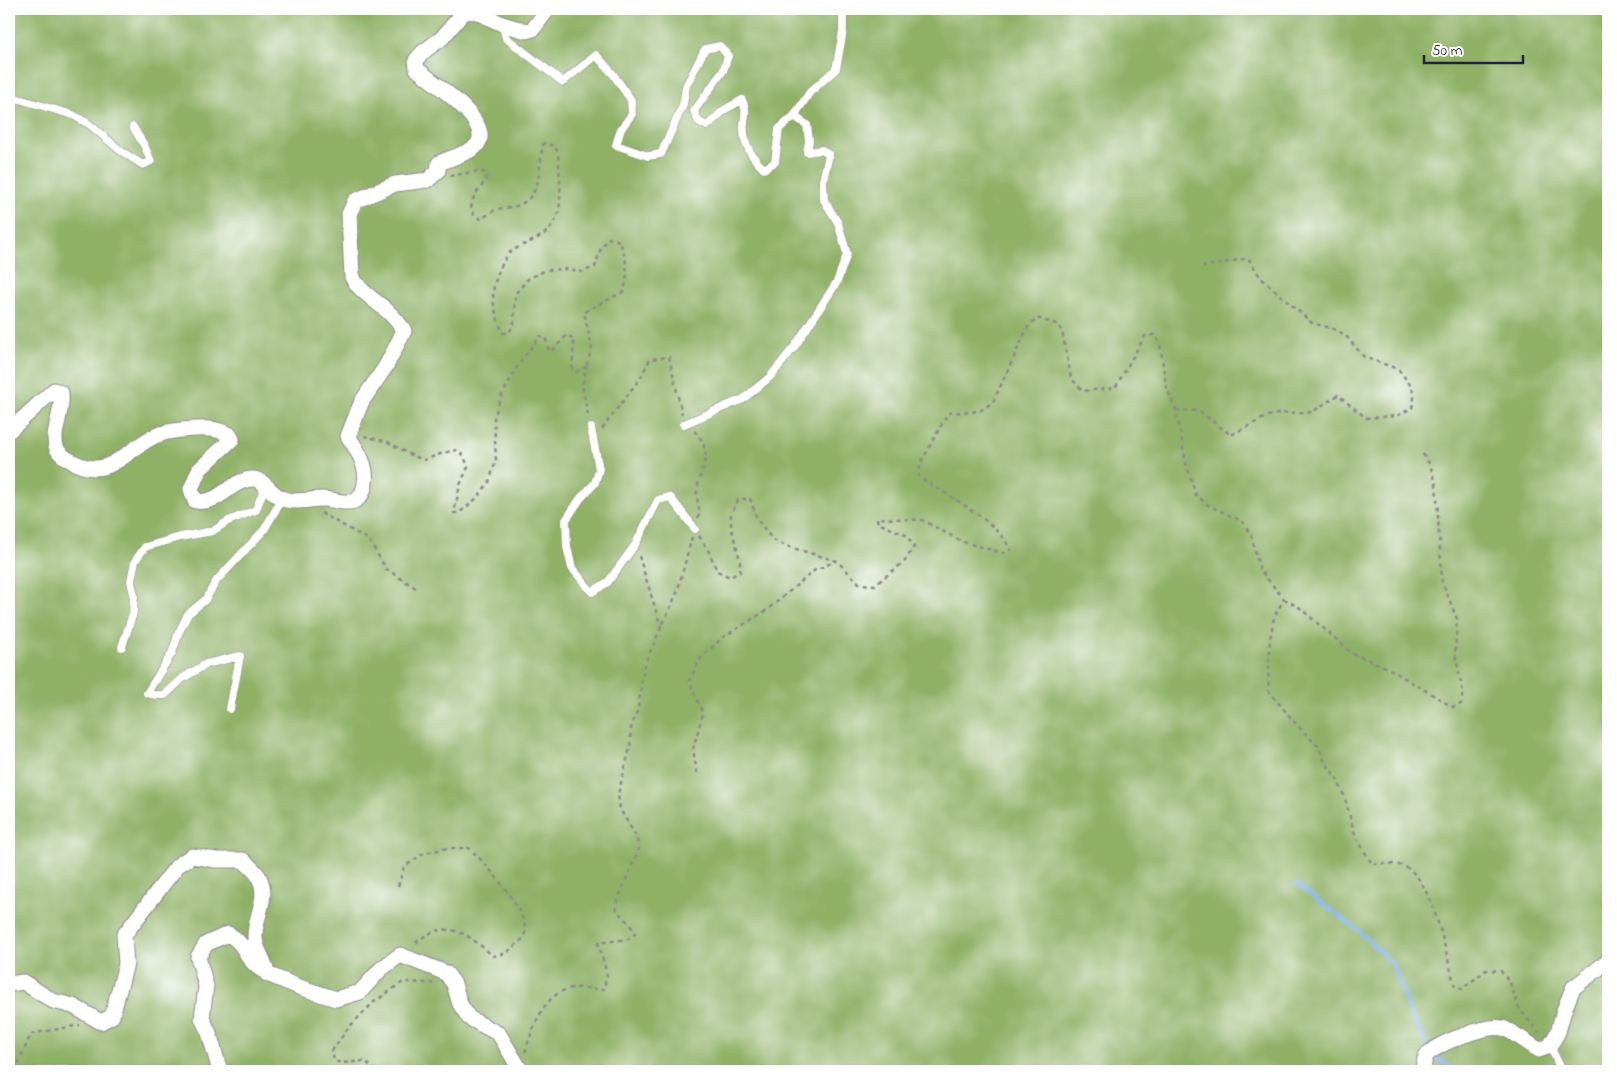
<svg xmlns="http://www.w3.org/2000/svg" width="1617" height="1080" viewBox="0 0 1617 1080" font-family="'Indie Flower',sans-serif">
  <rect width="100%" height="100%" fill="#fff"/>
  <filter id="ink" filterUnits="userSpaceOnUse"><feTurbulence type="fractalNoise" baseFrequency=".02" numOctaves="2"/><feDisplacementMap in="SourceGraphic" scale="10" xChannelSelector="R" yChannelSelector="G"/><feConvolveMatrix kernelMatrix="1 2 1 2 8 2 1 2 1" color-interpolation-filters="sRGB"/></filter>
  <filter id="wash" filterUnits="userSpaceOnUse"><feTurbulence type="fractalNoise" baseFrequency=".0096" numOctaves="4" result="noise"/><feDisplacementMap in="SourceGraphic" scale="20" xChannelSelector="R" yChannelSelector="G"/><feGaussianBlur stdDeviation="1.12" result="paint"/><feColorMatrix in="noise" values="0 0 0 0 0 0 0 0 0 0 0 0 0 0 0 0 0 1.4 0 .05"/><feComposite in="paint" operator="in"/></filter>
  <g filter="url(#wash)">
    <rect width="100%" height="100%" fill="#f6efdd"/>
    <path fill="#8fb166" stroke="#586a50" d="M9 9H1608V1071H9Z"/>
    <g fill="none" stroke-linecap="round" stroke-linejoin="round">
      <path stroke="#78ade6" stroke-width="4" d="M1296 884 1358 930 1393 965 1409 1010 1428 1049
        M1434 1056 1455 1071"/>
    </g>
  </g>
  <g filter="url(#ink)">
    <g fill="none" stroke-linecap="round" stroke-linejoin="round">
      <defs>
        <path id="lane" d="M502 24 506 38 563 82 596 55 613 74 631 100 632 114 621 129 616 145 648 156 661 154 683 105 686 86 705 49 720 46 728 56 723 71 694 111 698 121 707 126 724 110 742 100C747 110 745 113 744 123 742 141 751 157 764 169L775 162 779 129 794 116 810 92 836 69 843 31V9
          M9 96 73 115 89 124 121 151 143 165 151 161 145 147 133 127
          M684 424 743 399 770 377 795 346 837 282 847 254 838 223 824 200 823 180 829 155 822 150 807 152 809 141 807 125 794 116
          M591 428 599 469 595 483 580 499 566 520 567 547 572 568 592 592 608 582 635 545 658 500 670 497 695 529
          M122 647 133 613 134 595 131 581 135 561 145 547 180 537 213 531 228 521 256 510 265 486
          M230 709 240 656 206 664 183 678 165 695H156L147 693 172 653 179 632 188 614 205 600 217 580 264 530 282 499
          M1550 1046 1562 1071"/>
        <path id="street" d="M9 431 54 390 61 393C64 411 50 434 57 449 60 455 69 460 75 463 114 482 131 441 164 433 173 430 201 428 210 429 216 429 223 432 229 434L232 439 199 470 191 489 195 501C219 506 231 479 253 479 263 479 272 494 281 498 293 504 310 499 323 499 331 499 341 503 349 502 356 502 361 497 363 491 371 470 359 453 348 436L362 401 386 366 404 331C390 306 363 298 352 277L349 214 355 201 395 184 428 180 438 171 439 163C448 159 470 153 477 145 495 122 430 81 417 69L416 60 423 52 442 38 463 13 473 10 502 24 526 31 533 29 548 9
          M9 984 23 982 53 1001 73 1006 101 1022 112 1016 126 964 124 935 177 866 192 856 216 860H243C248 865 256 871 259 877 270 900 254 915 255 938 256 951 266 961 267 974L299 987 336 999 360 992 381 969 400 955 446 973 454 984 460 1004 469 1018 499 1034 521 1071
          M220 1071 209 1033 202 1018 206 986 198 957 206 944 228 934C247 944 245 960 262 970
          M1424 1071C1423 1067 1424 1060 1426 1056 1435 1044 1487 1024 1502 1028 1511 1030 1530 1045 1539 1050L1550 1046 1558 1032 1564 1010 1573 988 1608 961"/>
      </defs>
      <use href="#lane" stroke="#8c888c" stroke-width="9"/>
      <use href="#street" stroke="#8c888c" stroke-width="17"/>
      <path stroke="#8c888c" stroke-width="2.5" stroke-dasharray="4 4" stroke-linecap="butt" d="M450 176 479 171 486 173V180L474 196 471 207 474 215 481 219C486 216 492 211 498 209 505 207 514 208 521 204 544 192 537 164 544 143L554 146 558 152C559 171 564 205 555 221 547 238 526 242 512 251 507 254 505 259 503 263 488 290 492 306 503 333H509L514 323 515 294 528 279 546 270 568 269 581 272 595 267 601 248 609 238 620 241C626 259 630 274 623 292L584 312 592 348 586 367
        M1176 410 1199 411 1231 435 1268 416 1283 413 1312 412 1338 395 1366 418 1397 416 1412 408 1414 398 1412 387 1398 369 1364 357 1346 336 1337 330 1312 323 1261 278 1248 258 1203 267
        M602 429 641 377 650 359 669 357 682 414
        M694 431C699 435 701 439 703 444 711 462 699 473 697 490 696 500 701 508 698 518
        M364 436 388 442 411 455 424 460 443 453 456 450 464 456 468 467 460 485 454 513H459L477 498 489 482 496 461 494 418 500 399 518 365 540 336 545 337 549 351 554 349 567 335 574 339 572 368 576 372 586 367 582 386 589 419
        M321 513 369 540 386 569 419 590
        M699 536 709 552 717 571 730 577 740 572C742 553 729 533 731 515 732 511 736 505 738 500L750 498 757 519 772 539 786 546 837 561 860 584 875 585 905 561 914 547 906 535 878 523 877 518 922 520 963 542 1003 553 1011 550C995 519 948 496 919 477L920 464 948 413 980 411 993 402 1029 325 1037 318 1059 325 1063 336 1071 378 1083 391 1115 388 1145 336 1154 335 1160 343 1166 386 1176 410 1186 463 1196 495 1208 505 1243 522 1251 535 1260 570 1284 599 1274 617 1270 640 1268 690 1296 724 1319 747 1325 762 1336 777 1344 795 1355 835 1372 864C1381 864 1394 863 1403 866 1433 876 1446 957 1455 986L1462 989 1486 970 1501 971 1510 983 1519 1008 1539 1033
        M639 556 661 627
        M1284 599 1300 608 1353 654 1388 668 1453 707 1461 704 1463 692 1455 654 1457 619 1442 582 1436 483 1430 465 1421 451
        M697 773 693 749 703 713 689 681 701 658 722 638 767 610 815 570 836 561
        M398 886 404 867 424 853 448 848H469C485 862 529 912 525 933 524 938 520 942 516 945 507 953 505 954 493 956 465 931 445 917 413 945
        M525 1052C533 1028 543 993 572 988 581 987 594 989 604 989L607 974 598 943 628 939 635 934C631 922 620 917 615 906L639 849 637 838 620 809 618 794 630 748 631 728 638 709 644 665 677 593 692 537
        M16 1071 17 1066 31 1034 80 1025
        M376 1071 365 1061 342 1063 334 1061 332 1051 348 1028 374 1002 403 982 433 983"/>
      <use href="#lane" stroke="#fff" stroke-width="8"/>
      <use href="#street" stroke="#fff" stroke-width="15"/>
    </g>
  </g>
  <rect width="1617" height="1080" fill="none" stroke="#fff" stroke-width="30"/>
  <path d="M1424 55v8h99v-8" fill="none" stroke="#22223b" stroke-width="2.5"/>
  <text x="1432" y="55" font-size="15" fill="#22223b" stroke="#ffffff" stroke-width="4" paint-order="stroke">50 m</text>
</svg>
